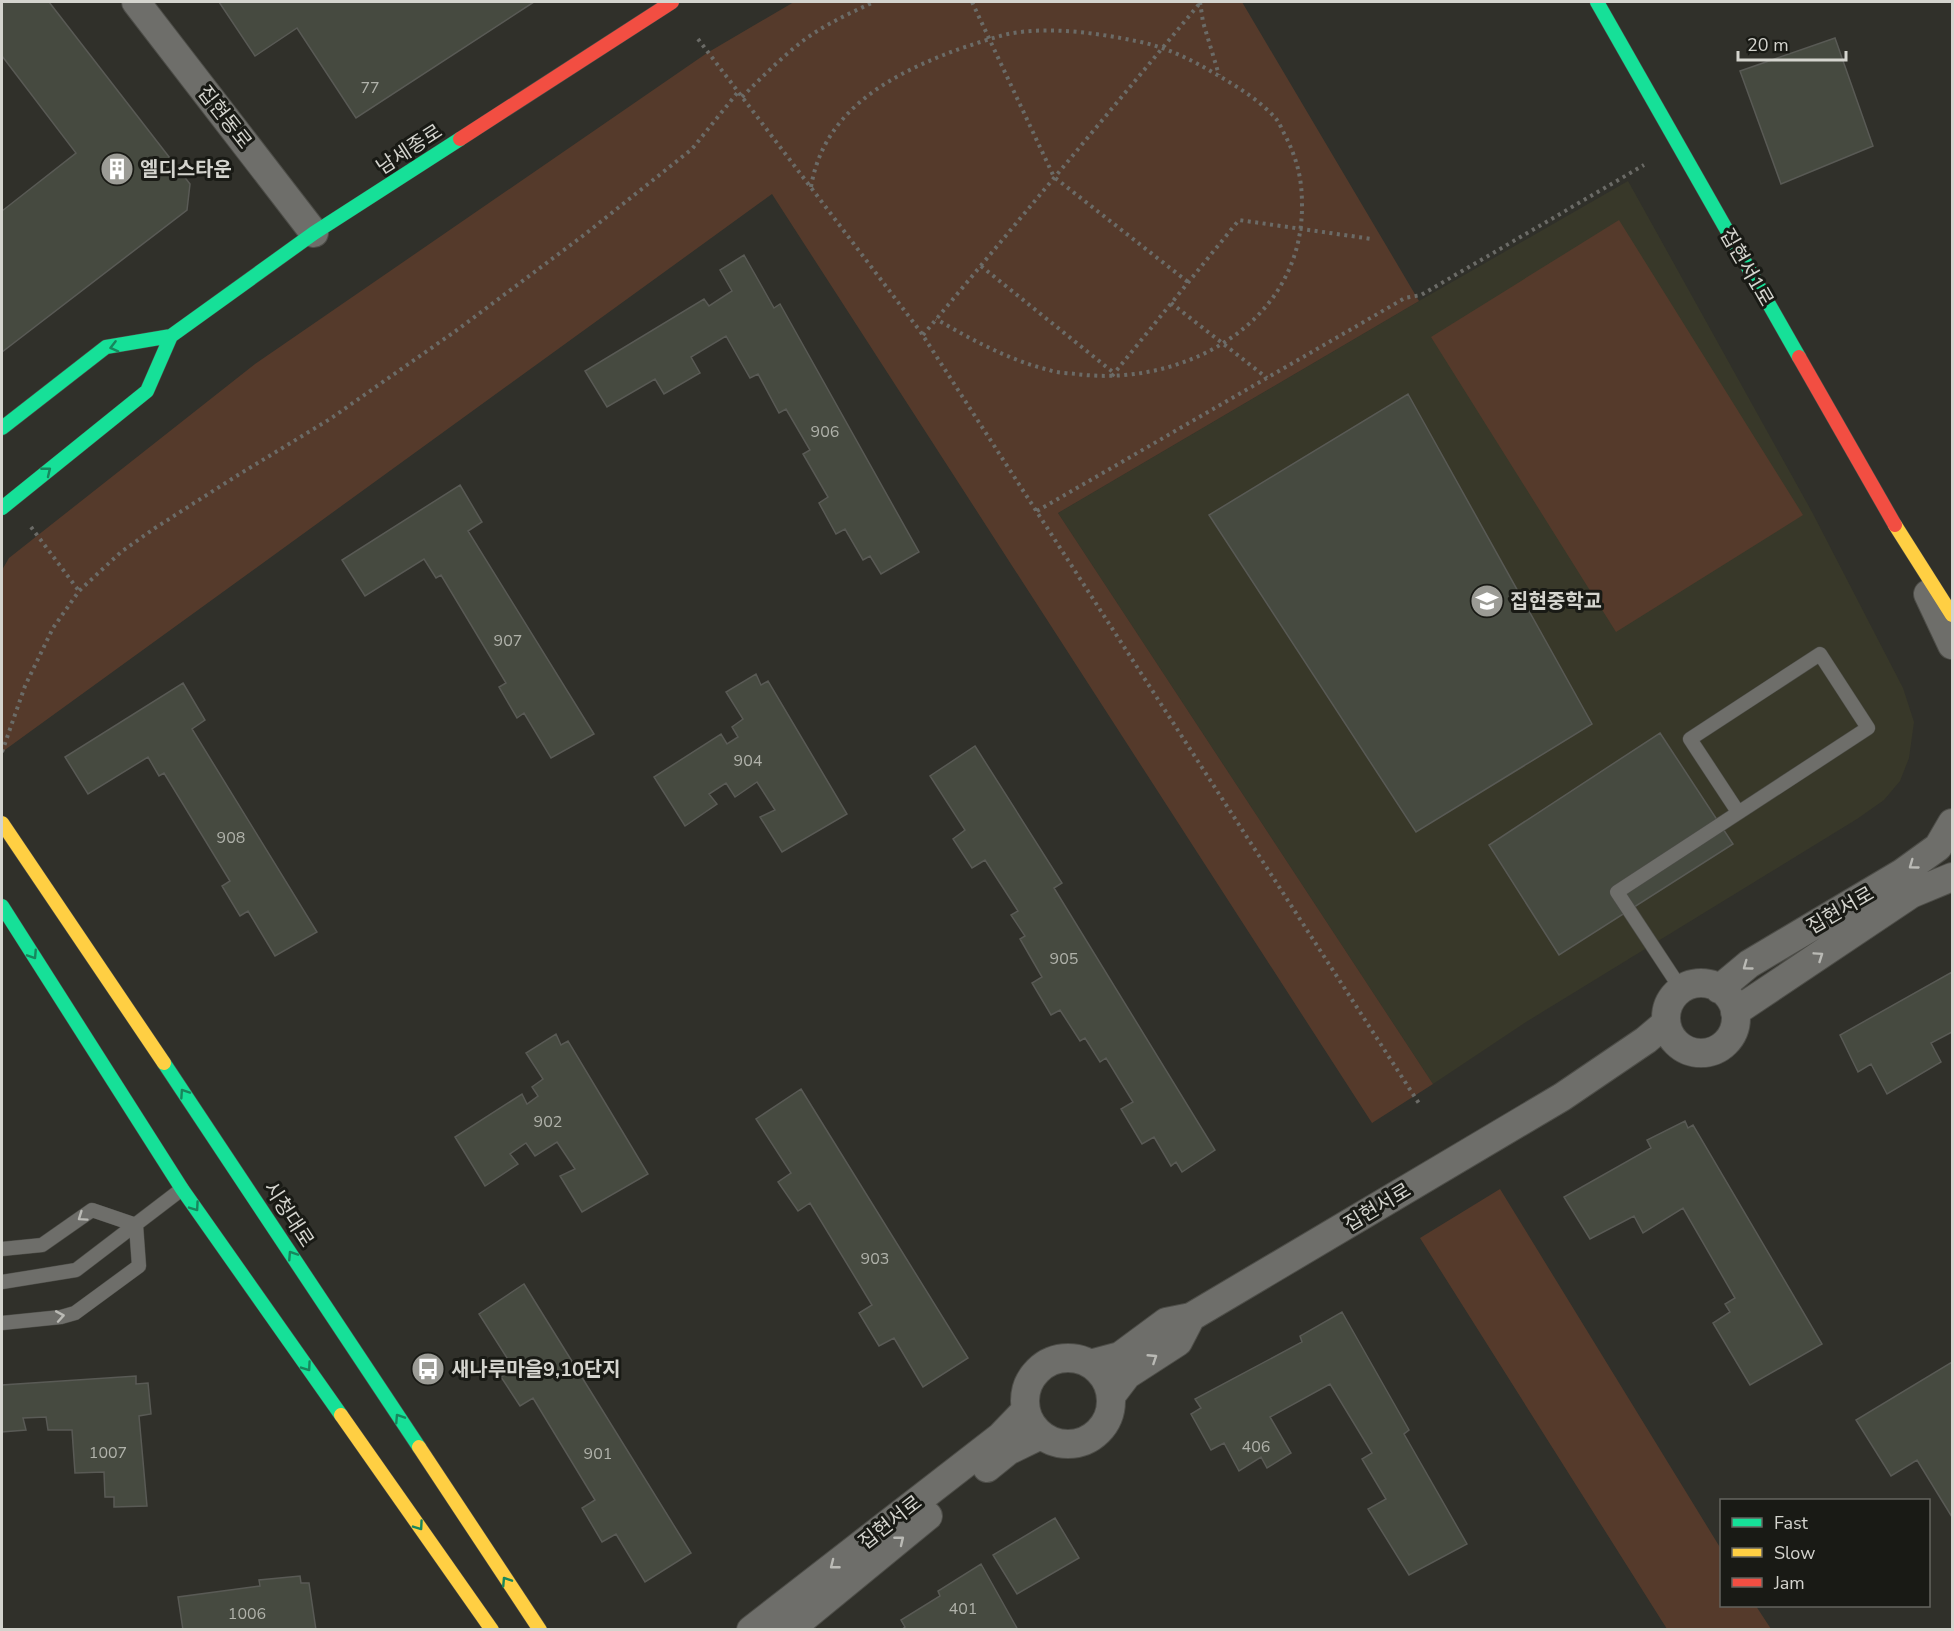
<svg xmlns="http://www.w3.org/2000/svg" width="1954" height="1631" viewBox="0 0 1954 1631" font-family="'Nunito Sans','Noto Sans KR',sans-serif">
  <rect width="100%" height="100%" fill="#30302a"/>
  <path fill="#383829" d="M1628 181 1812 512 1903 688 1914 722 1909 758 1900 781 1884 800 1857 819 1526 1022 1433 1084 1058 513 1419 301Z"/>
  <path fill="#553a2b" d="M794 2H1242L1419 301 1058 513 1433 1084 1372 1123 772 194 2 752V570L9 558 255 364 707 53Z
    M1619 220 1803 515 1616 632 1431 337Z
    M1500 1189 1721 1549 1722 1606H1756L1771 1629H1667L1420 1238Z"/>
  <path fill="#464a40" stroke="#595a55" stroke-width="1.5" d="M2 2H49L190 184 187 210 2 352V211L76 153 2 56Z
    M219 2H534L356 118 297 28 255 56Z
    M1835 38 1873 146 1781 184 1740 71Z
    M744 255 774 308 780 304 919 552 881 574 870 556 863 560 845 529 836 534 819 503 828 497 803 454 810 450 786 409 779 413 758 374 750 378 726 336 691 357 700 373 664 394 655 379 607 407 585 371 704 299 709 306 732 291 720 270Z
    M1408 394 1592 724 1416 832 1209 515Z
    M460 485 482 522 468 531 594 734 551 758 524 713 517 718 499 687 506 683 441 575 436 578 424 559 365 596 342 560Z
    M756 674 761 685 768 681 847 814 782 852 760 817 775 810 757 782 735 797 726 783 709 794 717 804 685 826 654 777 721 734 727 744 738 737 732 727 743 719 726 692Z
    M183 683 205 720 192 729 317 932 275 956 248 911 240 916 222 886 230 881 164 773 159 776 148 757 88 794 65 757Z
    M1660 733 1733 844 1559 955 1489 845Z
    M975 746 1062 883 1054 888 1215 1150 1182 1172 1176 1162 1171 1166 1154 1137 1142 1144 1121 1109 1133 1102 1106 1058 1100 1062 1085 1038 1080 1041 1060 1010 1051 1015 1032 983 1042 977 1020 939 1025 936 1011 915 1018 911 985 860 972 868 953 839 965 830 930 776Z
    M1952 972V1032L1931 1043 1941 1062 1887 1094 1871 1064 1858 1072 1840 1035Z
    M556 1034 561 1045 568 1041 648 1174 582 1212 560 1176 575 1169 557 1142 535 1156 526 1143 510 1154 518 1164 485 1186 455 1137 522 1094 527 1104 538 1096 532 1087 543 1079 526 1053Z
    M801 1089 968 1358 923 1387 894 1338 879 1346 859 1313 872 1305 810 1203 798 1211 778 1182 791 1173 756 1119Z
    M1685 1121 1688 1128 1693 1125 1822 1344 1750 1385 1713 1323 1730 1312 1725 1304 1735 1298 1683 1208 1643 1233 1634 1216 1590 1239 1564 1197 1651 1148 1647 1140Z
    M524 1284 691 1553 645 1582 616 1534 602 1542 582 1508 595 1500 533 1398 520 1406 501 1377 514 1369 479 1314Z
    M1342 1312 1409 1430 1404 1434 1467 1544 1409 1575 1368 1509 1386 1499 1362 1459 1372 1453 1330 1384 1270 1417 1291 1453 1267 1468 1261 1457 1239 1471 1224 1443 1211 1450 1191 1414 1201 1408 1195 1399 1302 1342 1300 1336Z
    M1952 1362V1517L1917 1460 1891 1476 1856 1420Z
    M136 1376V1384L148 1383 151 1414 139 1416 147 1506 114 1507V1497H105L104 1472 75 1473 72 1430H48L46 1417 23 1418 26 1430 2 1432V1385Z
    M1055 1518 1079 1558 1017 1594 993 1555Z
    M981 1564 1018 1630H901L905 1627 901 1620 940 1596 938 1591Z
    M300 1576 301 1583H309L316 1630H183L178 1597 260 1586 259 1580Z"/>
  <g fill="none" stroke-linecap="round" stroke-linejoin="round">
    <defs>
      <path id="lane" d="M1681 989 1617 892 1868 728 1820 654 1690 739 1738 812
        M2 1249 42 1245 92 1210 136 1225 139 1266 75 1313 61 1317 2 1323
        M2 1282 76 1270 182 1189"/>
      <path id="street" d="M136 2 314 233
        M1928 594 1952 645
        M1666 1018a35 35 0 1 1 70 0a35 35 0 1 1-70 0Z
        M1719 989 1749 964 1902 873 1938 847 1952 823
        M1735 1012 1911 894 1952 877
        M1025 1401a43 43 0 1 1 86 0a43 43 0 1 1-86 0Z
        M1090 1364 1120 1356 1166 1322 1191 1317 1562 1097 1646 1040 1666 1023
        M1111 1396 1127 1375 1178 1342 1191 1317
        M987 1468 1008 1451 1041 1435
        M751 1630 1001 1436 1026 1410
        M789 1630 928 1516"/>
      <path id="fast" d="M1597 2 1799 357
        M2 428 106 347 171 336 314 233 460 139
        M2 508 147 391 171 336
        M2 906 182 1189 341 1415
        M164 1063 419 1447"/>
      <path id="slow" d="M1895 525 1952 615
        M2 823 164 1063
        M341 1415 492 1630
        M419 1447 540 1630"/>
      <path id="jam" d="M460 139 672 2
        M1799 357 1895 525"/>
    </defs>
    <use href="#lane" stroke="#4d4d48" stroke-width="15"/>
    <use href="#street" stroke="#4d4d48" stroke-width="30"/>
    <use href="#fast" stroke="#4d4d48" stroke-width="15"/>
    <use href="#slow" stroke="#4d4d48" stroke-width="15"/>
    <use href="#jam" stroke="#4d4d48" stroke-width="15"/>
    <path stroke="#6b6b67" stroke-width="4" stroke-dasharray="3 4.5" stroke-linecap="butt" d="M972 2 1054 177 1188 282
      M1200 2 1203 22 1219 75
      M698 39 920 331 1420 1105
      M742 97C762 77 782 57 804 40 826 24 850 13 874 2
      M811 187C824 109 892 74 959 49 975 44 991 38 1008 34 1048 26 1097 33 1136 41 1167 47 1192 60 1219 76 1238 87 1262 102 1277 120 1280 124 1282 130 1285 135 1297 159 1302 178 1302 205 1303 323 1183 388 1076 374 1067 373 1057 373 1049 370 1009 360 972 340 936 319
      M981 266 1114 373
      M1171 303 1267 378
      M923 335 1200 3
      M1112 376 1239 220 1372 239
      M1037 511 1405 298 1421 295 1644 165
      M31 527 79 591
      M2 752 25 686 53 628 79 591 121 552 155 528 238 475 330 419 457 330 584 235 692 149 738 92"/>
    <use href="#lane" stroke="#6e6e6a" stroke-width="14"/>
    <use href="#street" stroke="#6e6e6a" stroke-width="28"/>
    <use href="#fast" stroke="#16e098" stroke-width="14"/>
    <use href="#slow" stroke="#ffcf43" stroke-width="14"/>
    <use href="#jam" stroke="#f24e42" stroke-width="14"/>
  </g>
  <defs><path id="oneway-chevron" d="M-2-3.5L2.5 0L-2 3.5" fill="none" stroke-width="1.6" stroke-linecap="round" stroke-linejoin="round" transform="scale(1.5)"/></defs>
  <g stroke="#17875d">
    <use href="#oneway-chevron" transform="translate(114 347) rotate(166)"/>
    <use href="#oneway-chevron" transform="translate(47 471) rotate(-39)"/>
    <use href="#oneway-chevron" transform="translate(33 955) rotate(57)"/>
    <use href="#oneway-chevron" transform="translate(184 1093) rotate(-124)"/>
    <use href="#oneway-chevron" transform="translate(195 1207) rotate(55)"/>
    <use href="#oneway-chevron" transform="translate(292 1255) rotate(-123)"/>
    <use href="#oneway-chevron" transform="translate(307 1367) rotate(55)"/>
    <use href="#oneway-chevron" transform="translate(399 1418) rotate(-123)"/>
    <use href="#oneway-chevron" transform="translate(419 1526) rotate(55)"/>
    <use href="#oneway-chevron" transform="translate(506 1581) rotate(-123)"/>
  </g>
  <g stroke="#babab5">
    <use href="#oneway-chevron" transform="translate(1913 865) rotate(144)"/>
    <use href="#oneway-chevron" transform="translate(1819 956) rotate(-34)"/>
    <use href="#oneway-chevron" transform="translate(1747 966) rotate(144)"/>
    <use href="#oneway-chevron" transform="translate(82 1217) rotate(145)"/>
    <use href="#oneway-chevron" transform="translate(60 1316) rotate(-10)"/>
    <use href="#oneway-chevron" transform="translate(1153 1358) rotate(-33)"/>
    <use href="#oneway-chevron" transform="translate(900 1540) rotate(-39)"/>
    <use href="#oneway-chevron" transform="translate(834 1565) rotate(142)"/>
  </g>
  <defs>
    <symbol id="building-disc" viewBox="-11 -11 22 22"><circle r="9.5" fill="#9b9b95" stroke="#191a15"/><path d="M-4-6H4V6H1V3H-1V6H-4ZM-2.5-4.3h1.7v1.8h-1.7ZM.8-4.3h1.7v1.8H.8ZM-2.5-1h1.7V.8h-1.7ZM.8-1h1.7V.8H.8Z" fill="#fff"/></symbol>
    <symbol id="school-disc" viewBox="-11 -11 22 22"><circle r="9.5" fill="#9b9b95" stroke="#191a15"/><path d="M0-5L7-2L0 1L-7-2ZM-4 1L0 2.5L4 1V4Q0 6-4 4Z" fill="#fff"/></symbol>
    <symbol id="bus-disc" viewBox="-11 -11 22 22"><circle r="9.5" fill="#9b9b95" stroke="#191a15"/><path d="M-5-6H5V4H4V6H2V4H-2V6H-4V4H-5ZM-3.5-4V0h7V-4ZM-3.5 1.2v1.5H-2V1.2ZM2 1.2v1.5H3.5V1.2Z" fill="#fff"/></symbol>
  </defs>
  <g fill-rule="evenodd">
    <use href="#building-disc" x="98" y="150" width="38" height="38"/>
    <use href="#school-disc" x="1468" y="582" width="38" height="38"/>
    <use href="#bus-disc" x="409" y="1350" width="38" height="38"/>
  </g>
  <g text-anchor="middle" stroke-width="6" stroke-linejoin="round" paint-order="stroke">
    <g font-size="16" fill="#b0b2aa">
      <text x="370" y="93">77</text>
      <text x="825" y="437">906</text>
      <text x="508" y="646">907</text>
      <text x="748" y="766">904</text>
      <text x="231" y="843">908</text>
      <text x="1064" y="964">905</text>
      <text x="548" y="1127">902</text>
      <text x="875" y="1264">903</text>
      <text x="1256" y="1452">406</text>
      <text x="108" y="1458">1007</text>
      <text x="598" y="1459">901</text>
      <text x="963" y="1614">401</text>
      <text x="247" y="1619">1006</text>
    </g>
    <g font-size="20" fill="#d4d4ce" stroke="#191a15">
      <text transform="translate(225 117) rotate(52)" y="7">집현동로</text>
      <text transform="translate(409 149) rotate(-33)" y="7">남세종로</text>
      <text transform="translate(1747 267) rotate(60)" y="7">집현서1로</text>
      <text transform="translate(1840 910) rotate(-30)" y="7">집현서로</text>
      <text transform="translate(1377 1207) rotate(-31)" y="7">집현서로</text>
      <text transform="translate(289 1214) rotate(57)" y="7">시청대로</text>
      <text transform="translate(890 1522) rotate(-38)" y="7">집현서로</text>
    </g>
    <g font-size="20" font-weight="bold" fill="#d4d4ce" stroke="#191a15" text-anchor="start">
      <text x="140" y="176">엘디스타운</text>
      <text x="1510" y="608">집현중학교</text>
      <text x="451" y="1376">새나루마을9,10단지</text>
    </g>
  </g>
  <rect width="1954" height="1631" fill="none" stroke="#d4d4ce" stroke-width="6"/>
  <rect x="1720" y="1499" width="210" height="108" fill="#191a15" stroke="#64645f" stroke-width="1.5"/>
  <rect x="1732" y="1518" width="30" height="9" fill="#16e098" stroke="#64645f" stroke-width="1.5"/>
  <text x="1774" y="1529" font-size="18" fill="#d4d4ce">Fast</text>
  <rect x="1732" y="1548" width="30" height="9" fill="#ffcf43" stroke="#64645f" stroke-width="1.5"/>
  <text x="1774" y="1559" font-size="18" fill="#d4d4ce">Slow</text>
  <rect x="1732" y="1578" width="30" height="9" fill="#f24e42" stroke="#64645f" stroke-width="1.5"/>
  <text x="1774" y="1589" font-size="18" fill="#d4d4ce">Jam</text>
  <path d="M1738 51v9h108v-9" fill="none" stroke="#d4d4ce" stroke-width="3"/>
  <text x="1747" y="51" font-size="18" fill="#d4d4ce" stroke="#191a15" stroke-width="4.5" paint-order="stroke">20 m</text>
</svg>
